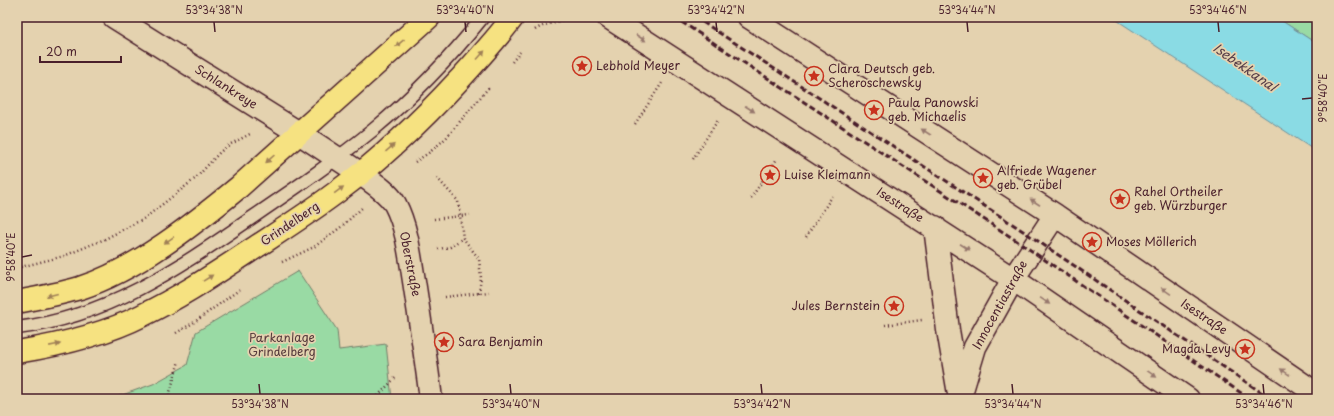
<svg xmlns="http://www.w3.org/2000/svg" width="1334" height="416" viewBox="0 0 1334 416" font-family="'Playpen Sans',sans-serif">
  <rect width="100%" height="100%" fill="#e4d2af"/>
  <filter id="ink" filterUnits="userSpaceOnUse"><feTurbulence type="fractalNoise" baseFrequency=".025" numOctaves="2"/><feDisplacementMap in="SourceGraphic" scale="8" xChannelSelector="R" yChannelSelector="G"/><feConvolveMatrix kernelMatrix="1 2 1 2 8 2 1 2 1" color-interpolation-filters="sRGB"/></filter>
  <g filter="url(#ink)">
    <path fill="#99daa4" stroke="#727c68" d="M1276 17H1317V44Z
      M298 271 337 330 339 350 386 344 392 399H111L153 384 187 365 196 332Z"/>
    <path fill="#8adbe4" stroke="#70909a" d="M1112 17H1276L1317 44V152Z"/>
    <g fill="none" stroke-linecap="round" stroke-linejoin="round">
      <defs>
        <path id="lane" d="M17 328C109 317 180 267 253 217 294 189 335 161 373 130 414 96 450 58 483 17"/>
        <path id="street" d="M608 17 1013 279 1188 399
          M749 17 1055 215 1317 394
          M361 174C373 183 387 191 395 204 407 227 410 256 414 281 420 320 426 360 431 399
          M935 227 948 330 959 394
          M960 397 975 347 1013 279 1055 215"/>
        <path id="secondary" d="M114 17 299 133 361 174"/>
        <path id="primary" d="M17 302C38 298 59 294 80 288 136 270 194 224 239 187L429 17
          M17 352C60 345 104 335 143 315 183 296 219 271 256 247 285 228 315 209 342 188 385 156 423 119 459 80 478 59 497 39 513 17"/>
      </defs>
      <use href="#lane" stroke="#4a1f2b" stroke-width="15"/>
      <use href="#street" stroke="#4a1f2b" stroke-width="25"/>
      <use href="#secondary" stroke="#4a1f2b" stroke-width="25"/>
      <use href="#primary" stroke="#4a1f2b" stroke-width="25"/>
      <path stroke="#4a1f2b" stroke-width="2.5" stroke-dasharray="1 3" stroke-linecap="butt" d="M535 30C547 22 558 23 570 17
        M512 62 520 52
        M635 124 662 83
        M693 159 718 120
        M415 162 430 152 446 138 490 86
        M437 178 458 201 463 238 479 259 481 278 479 293
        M751 198 777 159
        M434 219 470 215
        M806 237 833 195
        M438 249 450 247 463 238
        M282 262 314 247 341 227 363 207
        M17 268 64 256 105 239 145 218 196 178 220 152 229 145 250 134H252
        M445 297 489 292
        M885 325 922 320
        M176 333 193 323 239 290
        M168 399 179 361
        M375 399 395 378"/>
      <use href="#lane" stroke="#e4d2af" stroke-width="12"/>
      <use href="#street" stroke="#e4d2af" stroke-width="22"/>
      <use href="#secondary" stroke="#e4d2af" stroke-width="22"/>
      <use href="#primary" stroke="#f6e281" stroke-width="22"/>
      <path stroke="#4a1f2b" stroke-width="3" stroke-dasharray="6 3" stroke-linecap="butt" d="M674 17 1017 241 1250 399
        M695 17 1023 231 1271 399"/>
    </g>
    <defs><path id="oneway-solid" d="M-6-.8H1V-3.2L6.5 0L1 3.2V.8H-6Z"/></defs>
    <g fill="#97786d">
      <use href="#oneway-solid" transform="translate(641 38) rotate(33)"/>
      <use href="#oneway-solid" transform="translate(750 109) rotate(33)"/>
      <use href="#oneway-solid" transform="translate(926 132) rotate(-147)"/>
      <use href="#oneway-solid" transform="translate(1035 202) rotate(-147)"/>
      <use href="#oneway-solid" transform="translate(965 247) rotate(33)"/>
      <use href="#oneway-solid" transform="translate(1166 291) rotate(-146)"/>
      <use href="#oneway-solid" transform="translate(1045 301) rotate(34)"/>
      <use href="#oneway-solid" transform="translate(1285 372) rotate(-146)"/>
      <use href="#oneway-solid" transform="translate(1152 374) rotate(34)"/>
    </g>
    <g fill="#a08056">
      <use href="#oneway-solid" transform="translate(400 43) rotate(139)"/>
      <use href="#oneway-solid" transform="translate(481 55) rotate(-48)"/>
      <use href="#oneway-solid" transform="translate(390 148) rotate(-41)"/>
      <use href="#oneway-solid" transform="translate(270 159) rotate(138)"/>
      <use href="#oneway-solid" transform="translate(339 190) rotate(-36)"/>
      <use href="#oneway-solid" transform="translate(169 240) rotate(145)"/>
      <use href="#oneway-solid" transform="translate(208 278) rotate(-32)"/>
      <use href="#oneway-solid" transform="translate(52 295) rotate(166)"/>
      <use href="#oneway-solid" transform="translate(55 345) rotate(-11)"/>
    </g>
  </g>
  <path fill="none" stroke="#4a1f2b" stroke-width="1.5" d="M214 22 215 32M465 22 466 32M716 22 717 32M967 22 968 32M1218 22 1219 32M1302 99 1312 98M22 257 32 255M259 384 260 394M510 384 511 394M761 384 762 394M1012 384 1013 394M1263 384 1264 394"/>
  <defs>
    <symbol id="sight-ring" viewBox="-11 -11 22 22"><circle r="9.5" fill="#e4d2af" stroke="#c8321e" stroke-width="1.5"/><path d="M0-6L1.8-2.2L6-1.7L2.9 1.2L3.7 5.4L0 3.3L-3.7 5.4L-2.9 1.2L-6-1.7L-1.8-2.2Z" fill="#c8321e"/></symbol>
  </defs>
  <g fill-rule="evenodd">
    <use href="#sight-ring" x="571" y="55" width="22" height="22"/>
    <use href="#sight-ring" x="803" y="65" width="22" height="22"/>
    <use href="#sight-ring" x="863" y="99" width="22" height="22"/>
    <use href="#sight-ring" x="759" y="164" width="22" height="22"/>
    <use href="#sight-ring" x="972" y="167" width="22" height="22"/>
    <use href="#sight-ring" x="1109" y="188" width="22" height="22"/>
    <use href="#sight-ring" x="1081" y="231" width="22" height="22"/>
    <use href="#sight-ring" x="883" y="295" width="22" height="22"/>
    <use href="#sight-ring" x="433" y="331" width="22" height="22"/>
    <use href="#sight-ring" x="1234" y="338" width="22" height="22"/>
  </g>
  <g text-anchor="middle" stroke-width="3.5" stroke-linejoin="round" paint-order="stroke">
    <g font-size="12" fill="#4a1f2b" stroke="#e4d2af" text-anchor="start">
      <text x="596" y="70">Lebhold Meyer</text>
      <text x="828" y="73">Clara Deutsch geb.<tspan x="828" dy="14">Scheroschewsky</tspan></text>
      <text x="888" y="107">Paula Panowski<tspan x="888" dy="14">geb. Michaelis</tspan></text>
      <text x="997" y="175">Alfriede Wagener<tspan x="997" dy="14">geb. Grübel</tspan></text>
      <text x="784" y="179">Luise Kleimann</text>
      <text x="1134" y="196">Rahel Ortheiler<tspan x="1134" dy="14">geb. Würzburger</tspan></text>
      <text x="1106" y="246">Moses Möllerich</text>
      <text x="880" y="310" text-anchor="end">Jules Bernstein</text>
      <text x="458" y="346">Sara Benjamin</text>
      <text x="1231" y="353" text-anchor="end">Magda Levy</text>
    </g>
    <g font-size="12" fill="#4a1f2b" stroke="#e4d2af">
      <text transform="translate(226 87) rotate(32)" y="4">Schlankreye</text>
      <text transform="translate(900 205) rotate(33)" y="4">Isestraße</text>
      <text transform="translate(290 224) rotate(-34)" y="4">Grindelberg</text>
      <text transform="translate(410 264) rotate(79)" y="4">Oberstraße</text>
      <text transform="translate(1000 305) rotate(-61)" y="4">Innocentiastraße</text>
      <text transform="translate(1204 317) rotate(34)" y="4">Isestraße</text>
    </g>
    <g font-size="12" fill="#563b3d" stroke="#e4d2af">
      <text x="282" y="342">Parkanlage<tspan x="282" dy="14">Grindelberg</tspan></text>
    </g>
    <g font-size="13" font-style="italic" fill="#543b47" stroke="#e4d2af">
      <text transform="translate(1245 67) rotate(35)" y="5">Isebekkanal</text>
    </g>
  </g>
  <rect width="1334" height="416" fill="none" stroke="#e4d2af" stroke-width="44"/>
  <path d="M40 56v6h81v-6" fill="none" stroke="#4a1f2b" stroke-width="2"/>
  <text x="46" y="56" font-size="12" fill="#4a1f2b" stroke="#e4d2af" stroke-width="3" paint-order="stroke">20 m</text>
  <rect x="22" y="22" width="1290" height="372" fill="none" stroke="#4a1f2b" stroke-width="1.5"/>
  <g font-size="10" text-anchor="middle" fill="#4a1f2b">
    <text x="214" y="14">53°34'38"N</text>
    <text x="465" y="14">53°34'40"N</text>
    <text x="716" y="14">53°34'42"N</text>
    <text x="967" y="14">53°34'44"N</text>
    <text x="1218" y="14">53°34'46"N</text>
    <text transform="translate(1323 98) rotate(-90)" y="4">9°58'40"E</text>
    <text transform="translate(11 257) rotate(-90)" y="4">9°58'40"E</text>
    <text x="260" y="408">53°34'38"N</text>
    <text x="511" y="408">53°34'40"N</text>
    <text x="762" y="408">53°34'42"N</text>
    <text x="1013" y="408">53°34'44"N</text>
    <text x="1264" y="408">53°34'46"N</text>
  </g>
</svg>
